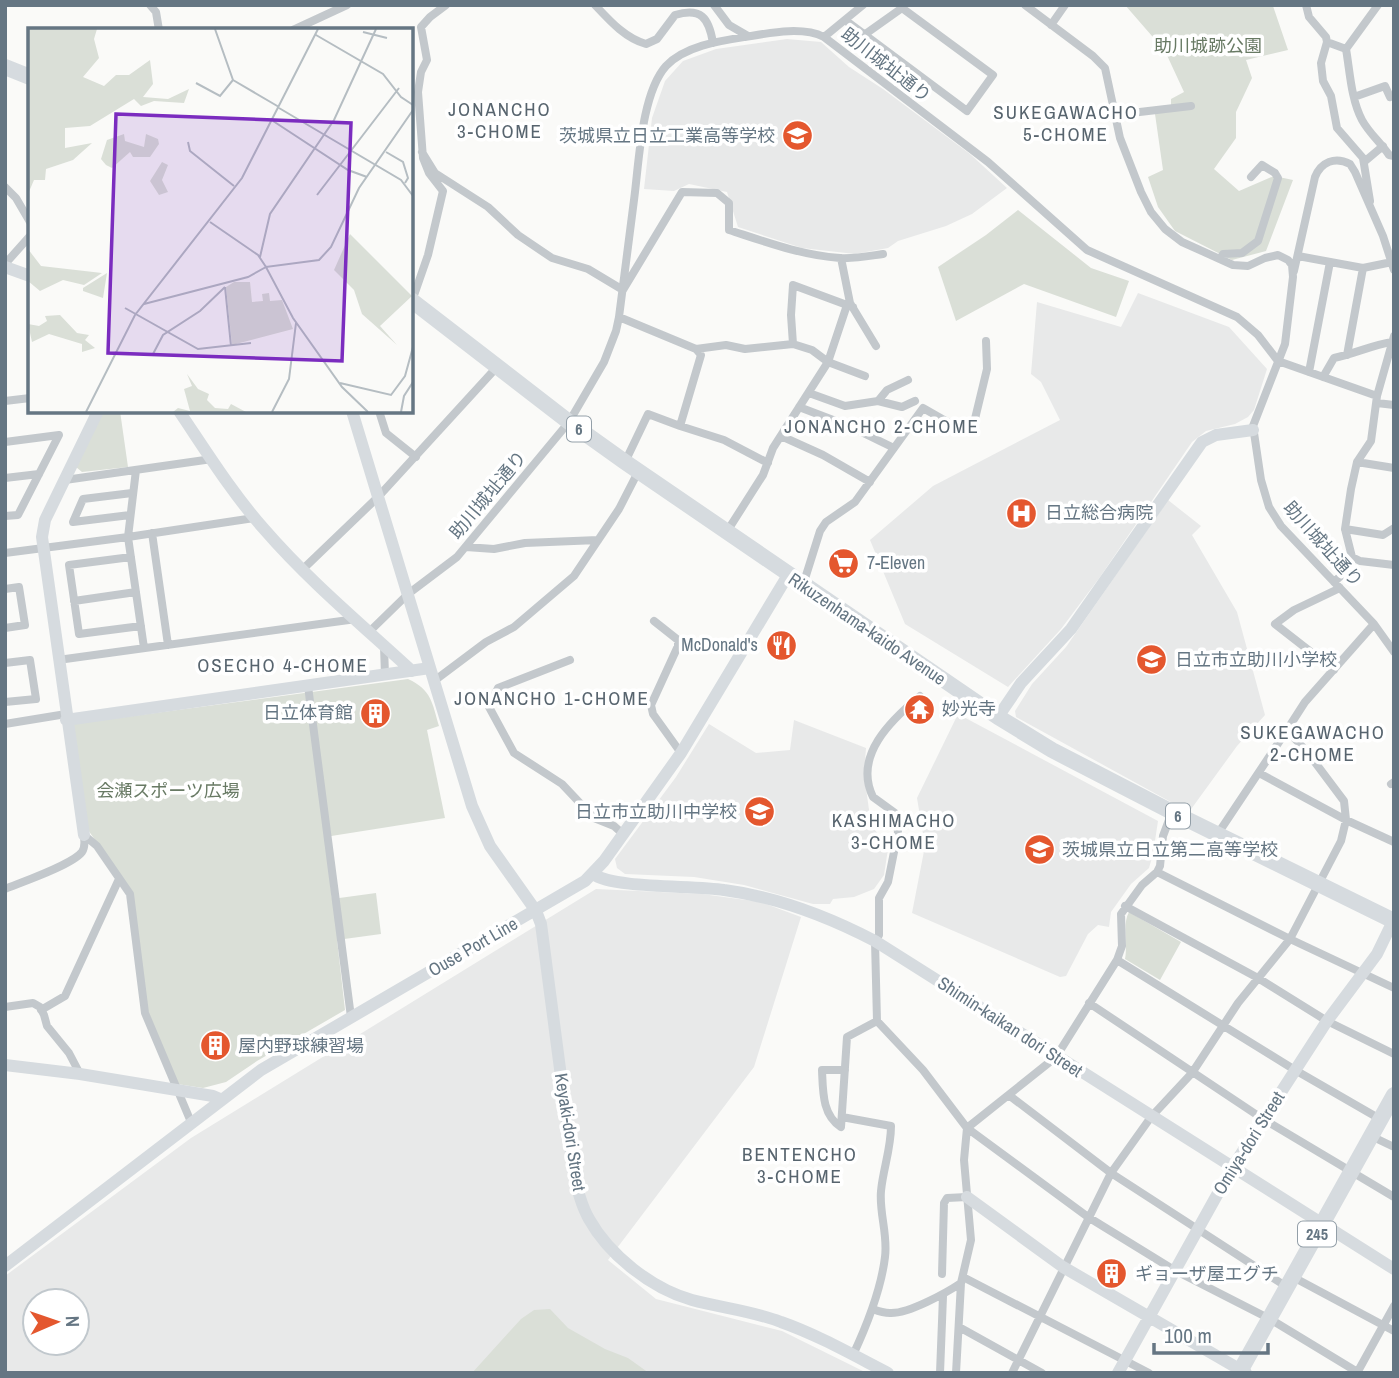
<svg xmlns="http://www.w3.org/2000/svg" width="1399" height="1378" viewBox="0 0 1399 1378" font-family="'Archivo Narrow','Noto Sans JP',sans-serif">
  <rect width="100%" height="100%" fill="#fafaf8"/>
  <path fill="#e8e9e9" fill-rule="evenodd" d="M787 39 821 42 849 67 883 89 970 154 1007 188 972 214 946 226 898 241 888 248 855 254 802 248 738 227 727 192 689 184 674 191 644 189 652 118 665 81 683 61 716 49Z
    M1138 293 1229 327 1267 369 1254 410 1248 417 1235 424 1206 431 1192 442 1100 577 1061 629 1008 687 905 624 870 540 933 486 1060 420 1041 382 1031 374 1037 302 1121 327Z
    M1168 500 1201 526 1192 535 1237 612 1265 715 1237 746 1189 812 1016 717 1015 711 1032 684 1066 647Z
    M958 714 1158 821 1153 854 1149 868 1131 884 1111 912 1109 927 1098 925 1088 934 1066 976 1060 977 912 913 925 846 917 798Z
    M794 720 866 748 864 774 871 824 888 849 884 875 874 889 854 897 833 899 830 904H813L744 885 694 877 625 874 617 868 615 859 676 777 709 724 756 753 790 750Z
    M596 889 702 894 761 902 801 917 754 1067 608 1260 656 1299 782 1331 867 1373H5V1276L191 1138ZM35 1301H77V1343H35Z"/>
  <path fill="#dadfd7" d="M1125 5 1273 6 1288 50 1246 60 1252 78 1236 112V138L1214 169 1239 191 1274 176 1293 180 1266 251 1232 260 1175 231 1158 207 1148 177 1163 170 1154 107 1171 105V99L1184 92 1165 51Z
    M1018 210 1091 268 1129 281 1116 317 1024 284 956 321 938 267 986 235Z
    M103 411H120L128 467 82 472 76 467Z
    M408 679C432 690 432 703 439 726L427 730 445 818 325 837 332 899 376 893 381 934 337 940 345 1010 257 1061 226 1082 203 1088 177 1084 148 1011 133 893 88 830 73 724Z
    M1129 912 1181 942 1160 980 1125 959C1128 944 1122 924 1129 912Z
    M550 1309 568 1328 605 1349 628 1358 649 1373H472L521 1319 534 1310Z"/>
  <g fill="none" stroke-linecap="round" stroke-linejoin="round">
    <path stroke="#c3c8cc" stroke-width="8" d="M150 5 156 12 159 30
      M595 5C610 21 625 38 646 44L657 39 675 15C701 7 709 18 713 43
      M714 5 729 25 748 36
      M1025 5 1093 56 1105 68 1120 138 1141 192 1151 212 1165 229 1182 242 1233 265 1248 266 1265 258 1278 255 1288 260 1292 265 1293 277 1285 344 1253 426 1261 480 1269 507 1281 526 1374 624 1394 652
      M1306 5 1309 17 1326 37 1327 42 1321 63 1323 81 1331 96 1337 128 1363 158 1370 201
      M845 20 967 111 993 75 902 8 864 35
      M1051 25 1065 5
      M293 30 347 5
      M824 37 863 5
      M1327 42 1346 49 1378 5
      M1346 49C1350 72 1351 99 1362 120 1369 133 1381 143 1389 155L1394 156
      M1354 97 1385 86 1390 97
      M1114 115 1191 106
      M422 152 435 173 488 207 518 235 552 258 588 269 623 290 682 192 717 193 729 203V230C766 242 801 255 840 258 854 259 869 256 883 254
      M1364 162 1383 146
      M5 187 16 198 30 222
      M1298 256 1363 268 1392 262
      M841 258 850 303 876 346
      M1220 259 1223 254 1242 253 1258 241 1278 178 1275 173 1262 165 1251 177
      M5 264 30 236
      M1294 271 1315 177C1321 162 1335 156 1350 164L1355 172 1383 236 1394 270
      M412 301 428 255 443 191 429 173 423 158 418 92 421 72 427 60 421 27 430 17 446 5
      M847 305 828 362 812 350 793 344 791 315 793 285 847 305 853 307
      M619 317 696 349 701 355 680 426 648 414 625 462
      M696 349 726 345 745 349 793 344
      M1347 355 1363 268
      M1278 361 1377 396
      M1309 372 1330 262
      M1323 377 1334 358C1354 354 1372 345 1392 342
      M809 393 845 406 878 401 902 407 915 401
      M5 401 30 398
      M878 401 887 390 908 380
      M1377 403 1394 405
      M799 407 849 426 894 448
      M379 411 386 433 416 457
      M680 426 724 440 768 463
      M781 436 823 455 870 482
      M5 442 59 435 18 515 5 516
      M1357 462 1394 468
      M5 478 39 474
      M65 480 212 459
      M130 515 73 522 83 499 132 493
      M1345 529 1383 535 1394 528
      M152 533 168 645
      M726 533 763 475 773 448 828 362 865 376
      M466 547 494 549 525 543 598 540
      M5 553 128 537 136 470
      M131 557 69 565 79 634 141 626
      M1352 557 1360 561 1394 565
      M302 570 378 497 497 367
      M1334 582 1344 573 1352 557 1345 529 1351 489 1357 462 1371 441 1377 396 1394 336
      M803 585 820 531 826 522 855 502 923 408 958 428 973 427 987 369 986 341
      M5 589 19 587 25 625 5 628
      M74 601 136 592
      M654 621 678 640V646L651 705 653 714 681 753
      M369 632 408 594 457 557 569 422 604 362 616 331 619 317C624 278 629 239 634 200 639 164 641 94 666 66 685 46 719 41 745 37 769 33 802 26 824 37L988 162 1087 250 1237 317 1258 335 1278 361
      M384 646 385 675
      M144 648 128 537 254 518
      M58 660 356 619
      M570 660 498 688 489 707 514 753 562 784 594 818 614 826 623 834
      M5 663 30 660 36 699 5 702
      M1334 670 1275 624 1294 610 1340 588
      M434 681 486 642 514 627 574 576 619 509 638 472
      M308 686 351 1017
      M920 696C891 720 853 756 873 797L895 813 898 832 888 882 879 898V935L875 941 877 1021 923 1070 967 1128 1088 1217 1174 1270 1270 1319 1359 1373
      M5 724 66 714
      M1259 773 1346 820 1394 842
      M1391 784 1394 782
      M84 835 97 846 130 894 145 1013 191 1122
      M1217 835 1287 730
      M1157 872 1290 939 1394 988
      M5 889C22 882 72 865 82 852 86 846 84 842 84 835
      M1125 906 1258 978 1327 1021 1394 1054
      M1117 960 1295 1070 1380 1119
      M1089 1003 1263 1119 1394 1197
      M5 1007 33 1003 40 1007 44 1015 47 1026 69 1053 80 1074
      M41 1010 65 996 119 879
      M845 1070H822C823 1091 822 1115 841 1127L847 1037 877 1021
      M1010 1096 1111 1173 1287 1287
      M842 1117 891 1126C891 1149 883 1169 881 1191 879 1213 888 1234 885 1257 881 1290 867 1325 853 1355
      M1371 1136 1394 1147
      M942 1274 944 1203 947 1198 967 1197
      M963 1277 1149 1373
      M1293 1277 1394 1331
      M873 1309C878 1311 884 1313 890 1313 908 1314 946 1293 961 1283
      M959 1327 1042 1373
      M940 1373 943 1296
      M956 1373 961 1283 971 1240 964 1160 967 1128 1056 1057 1117 960 1122 946 1121 914 1142 885 1157 872 1160 866 1163 836 1172 812
      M1012 1373 1111 1173 1151 1117 1192 1073 1238 1003 1290 939 1341 841 1346 820 1344 801 1308 753 1287 730 1305 702 1374 624
      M1357 1373 1394 1306"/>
    <path stroke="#d6dbdf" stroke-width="12" d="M5 267 30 276
      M179 411C206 451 232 493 264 529 309 581 362 625 412 671
      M352 411 472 806 490 846 536 911 541 924 573 1168C576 1185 580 1203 589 1219 609 1255 652 1289 692 1300 722 1308 753 1311 781 1322 818 1335 853 1355 888 1373
      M998 717 1021 683 1071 629 1202 442 1216 435 1253 430
      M66 720 430 668
      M84 835 42 537 45 520 98 411
      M593 874C614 889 694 885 724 890 778 897 827 916 875 941L1394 1269
      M5 1065 80 1074 213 1096 220 1099
      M967 1197 1063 1267 1246 1373
      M5 1266 261 1070 585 881 604 861 681 753 788 575
      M1118 1373 1232 1168 1327 1021 1377 954 1393 921"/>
    <path stroke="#d6dbdf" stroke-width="16" d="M5 67 30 77
      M411 300 569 422 625 462 998 717 1052 750 1172 812 1394 921
      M1239 1373 1394 1095"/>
  </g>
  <defs>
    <symbol id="school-disc" viewBox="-11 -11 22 22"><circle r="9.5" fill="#e4572e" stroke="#fff"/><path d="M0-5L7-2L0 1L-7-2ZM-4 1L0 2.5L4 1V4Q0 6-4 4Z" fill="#fff"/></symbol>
    <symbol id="hospital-disc" viewBox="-11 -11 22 22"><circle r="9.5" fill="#e4572e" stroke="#fff"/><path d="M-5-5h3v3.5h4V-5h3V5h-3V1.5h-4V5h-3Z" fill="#fff"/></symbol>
    <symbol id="supermarket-disc" viewBox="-11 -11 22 22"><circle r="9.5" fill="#e4572e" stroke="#fff"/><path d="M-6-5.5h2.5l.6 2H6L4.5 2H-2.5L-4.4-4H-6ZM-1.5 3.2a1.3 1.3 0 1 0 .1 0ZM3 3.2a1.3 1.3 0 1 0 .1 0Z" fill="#fff"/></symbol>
    <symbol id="restaurant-disc" viewBox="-11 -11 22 22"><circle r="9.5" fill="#e4572e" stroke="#fff"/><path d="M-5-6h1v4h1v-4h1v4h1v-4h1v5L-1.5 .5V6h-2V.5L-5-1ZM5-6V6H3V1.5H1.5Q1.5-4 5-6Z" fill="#fff"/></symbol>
    <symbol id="temple-disc" viewBox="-11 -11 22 22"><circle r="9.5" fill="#e4572e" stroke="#fff"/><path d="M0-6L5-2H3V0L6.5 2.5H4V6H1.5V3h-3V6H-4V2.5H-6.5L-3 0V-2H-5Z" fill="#fff"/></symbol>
    <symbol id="building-disc" viewBox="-11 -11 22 22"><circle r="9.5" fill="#e4572e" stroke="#fff"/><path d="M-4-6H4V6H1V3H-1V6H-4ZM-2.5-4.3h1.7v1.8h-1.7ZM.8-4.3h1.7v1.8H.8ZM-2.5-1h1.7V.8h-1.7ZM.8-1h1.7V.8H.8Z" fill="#fff"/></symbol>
  </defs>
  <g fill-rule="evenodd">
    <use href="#school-disc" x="780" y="118" width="35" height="35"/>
    <use href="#hospital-disc" x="1004" y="496" width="35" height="35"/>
    <use href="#supermarket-disc" x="826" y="546" width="35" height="35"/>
    <use href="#restaurant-disc" x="764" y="628" width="35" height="35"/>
    <use href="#school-disc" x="1134" y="642" width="35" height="35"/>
    <use href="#temple-disc" x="902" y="692" width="35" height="35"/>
    <use href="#building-disc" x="358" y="696" width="35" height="35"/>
    <use href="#school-disc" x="742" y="794" width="35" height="35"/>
    <use href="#school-disc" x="1022" y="832" width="35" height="35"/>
    <use href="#building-disc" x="198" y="1028" width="35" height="35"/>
    <use href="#building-disc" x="1094" y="1256" width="35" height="35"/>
  </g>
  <g text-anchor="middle" stroke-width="7" stroke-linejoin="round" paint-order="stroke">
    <g fill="#fff" stroke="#939fa8" stroke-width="2">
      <rect x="567" y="416.5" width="24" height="25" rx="5"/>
      <rect x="1166" y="803.5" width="24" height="25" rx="5"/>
      <rect x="1298" y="1221.5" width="38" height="25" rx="5"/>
    </g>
    <g font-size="16" font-weight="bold" fill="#657683">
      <text x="579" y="435">6</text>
      <text x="1178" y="822">6</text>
      <text x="1317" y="1240">245</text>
    </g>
    <g font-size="18" fill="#687a64" stroke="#fff">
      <text x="1208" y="52">助川城跡公園</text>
      <text x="168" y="797">会瀬スポーツ広場</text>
    </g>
    <g font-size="18" fill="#657683" stroke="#fff">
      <text transform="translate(886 65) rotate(38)" y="6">助川城址通り</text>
      <text transform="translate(488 495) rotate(-50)" y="6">助川城址通り</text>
      <text transform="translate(1323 544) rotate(48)" y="6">助川城址通り</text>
      <text transform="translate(867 629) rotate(34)" y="6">Rikuzenhama-kaido Avenue</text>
      <text transform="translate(473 947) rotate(-30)" y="6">Ouse Port Line</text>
      <text transform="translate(1010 1027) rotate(33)" y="6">Shimin-kaikan dori Street</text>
      <text transform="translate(570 1132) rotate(81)" y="6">Keyaki-dori Street</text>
      <text transform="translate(1249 1143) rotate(-58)" y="6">Omiya-dori Street</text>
    </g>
    <g font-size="18" fill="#657683" stroke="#fff" text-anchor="start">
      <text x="775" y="142" text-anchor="end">茨城県立日立工業高等学校</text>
      <text x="1045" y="519">日立総合病院</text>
      <text x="867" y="569">7-Eleven</text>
      <text x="758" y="651" text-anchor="end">McDonald's</text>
      <text x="1175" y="666">日立市立助川小学校</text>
      <text x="942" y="715">妙光寺</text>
      <text x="353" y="719" text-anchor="end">日立体育館</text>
      <text x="737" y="818" text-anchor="end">日立市立助川中学校</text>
      <text x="1062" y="856">茨城県立日立第二高等学校</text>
      <text x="238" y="1052">屋内野球練習場</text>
      <text x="1135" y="1280">ギョーザ屋エグチ</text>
    </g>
    <g font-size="19" letter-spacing="2" fill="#57646e" stroke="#fff">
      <text x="500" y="116">JONANCHO<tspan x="500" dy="22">3-CHOME</tspan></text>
      <text x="1066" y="119">SUKEGAWACHO<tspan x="1066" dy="22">5-CHOME</tspan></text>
      <text x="882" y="433">JONANCHO 2-CHOME</text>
      <text x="283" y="672">OSECHO 4-CHOME</text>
      <text x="552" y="705">JONANCHO 1-CHOME</text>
      <text x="1313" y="739">SUKEGAWACHO<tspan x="1313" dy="22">2-CHOME</tspan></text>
      <text x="894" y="827">KASHIMACHO<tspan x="894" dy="22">3-CHOME</tspan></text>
      <text x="800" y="1161">BENTENCHO<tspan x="800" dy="22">3-CHOME</tspan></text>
    </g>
  </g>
  <g transform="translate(28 28)">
    <rect width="385" height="385" fill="#fafaf8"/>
    <path d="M0 1H69L66 11 71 30 55 49 76 58 88 47H101L122 32 125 56 115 69 140 71 161 61 156 75 126 73 113 78 106 71 62 98 37 100V120L64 115 45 132 18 141 17 152H6L0 166ZM96 106 97 113 116 119 118 106 130 111 131 116 122 129H105L102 124 84 140 78 137 73 131 79 112ZM134 134 140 137 134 152 140 164 131 167 122 153ZM322 206 384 268 352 298 369 317 334 286 326 262 306 242ZM0 221 13 238 74 245 56 257 35 252 12 263 0 253ZM79 245 75 270 55 263V260ZM206 254H222L224 274 235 273 234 266 241 265 242 273 254 272 265 301 204 317 198 259ZM32 287 49 305 61 307 57 312 67 320 54 324V316L21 306 4 314 0 296 11 298 19 293 17 288ZM159 346 170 361 181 366 179 372 187 380 200 381 203 376 218 384H145L150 380 162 383 156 361 164 358Z" fill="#dadfd7"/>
    <path fill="none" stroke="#b5bdc2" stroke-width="2" d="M335 4 359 10M288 7 355 46 373 69 385 77M205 52 251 79M168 55 192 68 205 52 187 1M251 80 373 152 385 168M245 93 320 142 339 149M160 114 162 123 206 158M358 124 375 134 380 150 377 155M289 167 371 60M182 194 230 227 238 239 291 232 303 219 331 160 385 82M232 229 242 186 306 92 348 1M197 259 203 318M116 276 220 249 238 239 265 290 314 359 340 384M97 280 170 321 223 315M125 326 135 307 172 283 197 259M312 355 363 367 377 348 385 319M58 384 107 287 214 150 290 1M244 384 261 351 268 295M373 384 376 368 385 354"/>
    <path fill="#7b2cbf" fill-opacity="0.15" stroke="#7b2cbf" stroke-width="3.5" d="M88 86 323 95 314 333 80 325Z"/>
    <rect width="385" height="385" fill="none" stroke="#657683" stroke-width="3.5"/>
  </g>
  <rect width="1399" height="1378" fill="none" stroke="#657683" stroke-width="14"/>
  <g transform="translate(56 1322) rotate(88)"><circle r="33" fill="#ffffff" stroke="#c1c8cd" stroke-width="2"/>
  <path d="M0-5L12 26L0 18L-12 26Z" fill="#e4572e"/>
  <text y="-10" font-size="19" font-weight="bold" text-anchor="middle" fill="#657683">N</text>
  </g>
  <path d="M1154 1343v10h114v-10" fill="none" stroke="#657683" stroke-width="3.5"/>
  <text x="1164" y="1343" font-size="21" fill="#657683" stroke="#ffffff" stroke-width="5" paint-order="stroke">100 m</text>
</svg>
